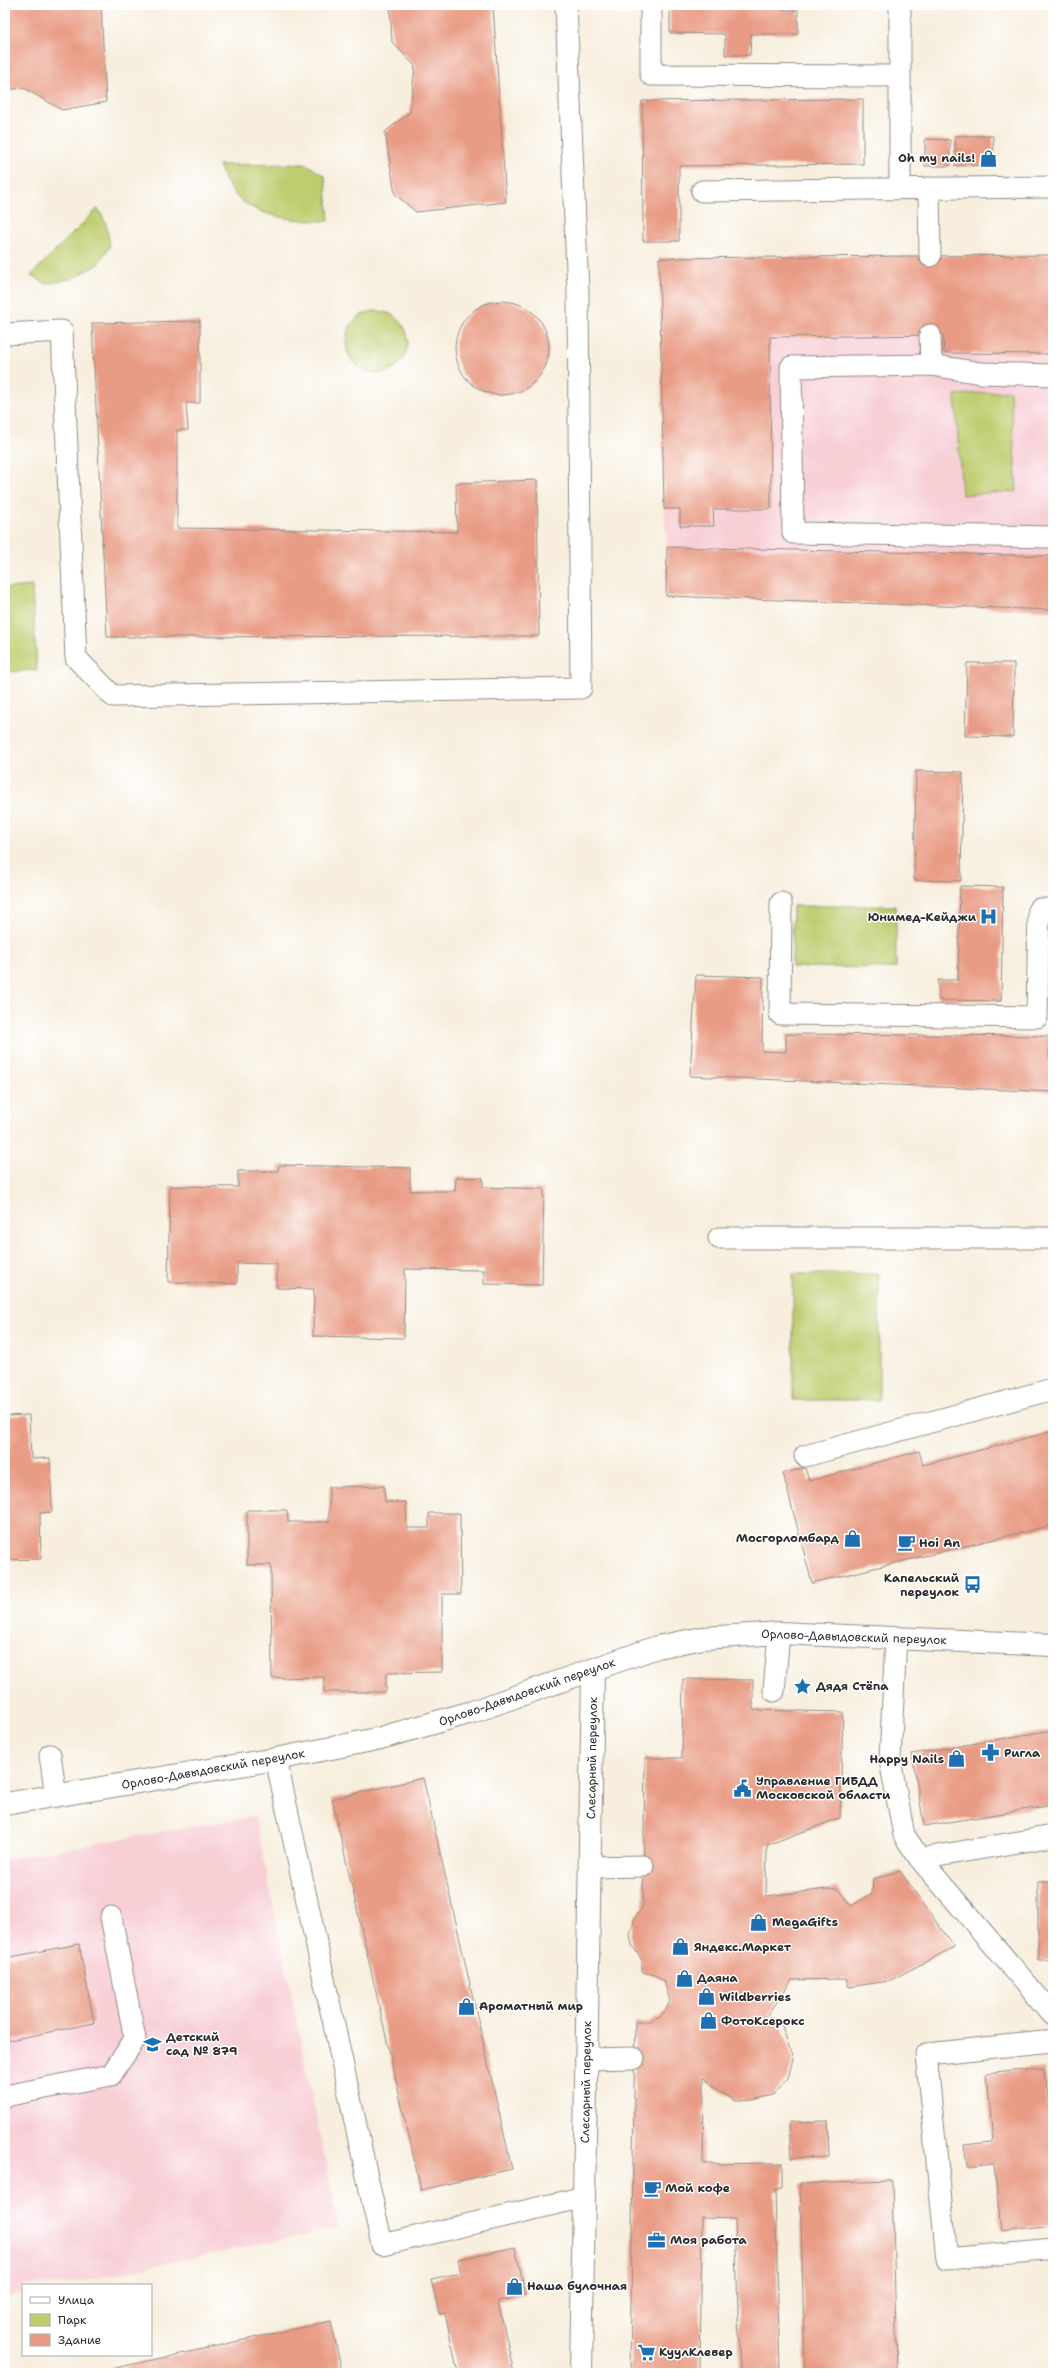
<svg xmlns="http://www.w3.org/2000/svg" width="1058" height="2378" viewBox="0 0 1058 2378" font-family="'Shantell Sans',sans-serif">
  <rect width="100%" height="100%" fill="#fff"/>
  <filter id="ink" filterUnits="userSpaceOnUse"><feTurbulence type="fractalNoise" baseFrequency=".025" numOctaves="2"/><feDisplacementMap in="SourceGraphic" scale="8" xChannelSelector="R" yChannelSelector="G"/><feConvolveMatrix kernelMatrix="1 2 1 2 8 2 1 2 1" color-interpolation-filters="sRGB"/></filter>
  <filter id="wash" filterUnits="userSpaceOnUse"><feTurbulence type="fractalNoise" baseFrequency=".012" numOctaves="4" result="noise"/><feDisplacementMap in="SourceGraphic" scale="16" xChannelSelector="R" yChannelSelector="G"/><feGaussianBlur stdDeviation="0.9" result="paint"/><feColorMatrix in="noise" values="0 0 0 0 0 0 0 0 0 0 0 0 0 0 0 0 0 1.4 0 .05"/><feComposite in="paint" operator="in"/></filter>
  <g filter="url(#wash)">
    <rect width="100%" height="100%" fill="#f7eedd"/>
    <path fill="#f7cfd5" d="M943 335 944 353 1053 354V610L666 596 667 547 664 509H680V526L713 525V509H771L770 337Z
      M255 1816 339 2228 62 2285H23V2293L5 2297V1859Z"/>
    <path fill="#bfcd6f" stroke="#757c4d" d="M306 164 325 176 329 221C297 221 246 218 228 185 224 179 222 171 219 165Z
      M98 208 106 224 110 246 97 265 71 279 46 284 31 275Z
      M346 342a31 31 0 1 1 62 0a31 31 0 1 1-62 0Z
      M1010 391 1017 491 962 495 955 395Z
      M32 586 37 670 5 672V588Z
      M793 906H896V968L792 967Z
      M793 1274H879V1400H793Z"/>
    <g id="blocks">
      <path fill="#e99c85" d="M5 5H101L106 102 62 110 24 88 5 90Z
        M390 5H493L506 202 416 212 395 194 385 132 410 112 415 66 392 42Z
        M670 5H784V10H798V34H751L750 55H725V34L670 33Z
        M863 99V164L679 166V241H643L642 101Z
        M955 136H993L994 165 955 166Z
        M925 139 950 140V166H925Z
        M1052 255 1053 354 944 353 943 335 770 337 771 509H713L714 526H680V509H664L659 258Z
        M455 348a47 47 0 1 1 94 0a47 47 0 1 1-94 0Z
        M200 321V403H186L188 430H177V528L457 532 456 483 537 480 539 636 107 637 92 323Z
        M667 547 1053 556V610L666 596Z
        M967 663H1014L1013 737 965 736Z
        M916 771 963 772 961 881 914 880Z
        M960 886 1003 887 1001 1001 938 1000V980H958Z
        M696 975 763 977 762 1051 786 1052V1034L1049 1036V1057H1053V1092L690 1076Z
        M279 1165 410 1168V1191H455L456 1177 483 1178V1187L544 1189 542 1285 484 1284V1270L405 1269 404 1338 313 1336 314 1289 277 1288V1264L237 1263V1284L168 1282 170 1186 238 1187V1171H278Z
        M29 1415 31 1459 50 1458 52 1512 40 1513 41 1559 5 1560V1416Z
        M1053 1431V1525L812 1583 783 1473 805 1468 809 1481 919 1451 923 1465Z
        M384 1486 385 1502H406L407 1528H429V1513H460L461 1594H442V1672L386 1673V1692H324V1677L272 1678 271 1565H247V1510H287L288 1522H329V1487Z
        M683 1679 753 1680V1710L843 1712 840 1818 767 1845 766 1896 837 1888 851 1906 872 1894 873 1879 900 1871 954 1947 889 1981 849 1987 846 1979 792 1980 768 2015 782 2026 793 2059 788 2078 773 2095 752 2100 736 2101 719 2091 704 2077 703 2164 782 2163V2189L775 2190 780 2373H740L735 2219 702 2218 700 2373H630L635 2022H648L660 2016 666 2010 670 2001 664 1981 654 1975 642 1972V1960L632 1945 630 1935 635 1917 643 1907 645 1758H682Z
        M1053 1730V1805L924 1826 912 1754Z
        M423 1778 512 2169 421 2190 332 1799Z
        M1038 1882H1053V1960H1038Z
        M79 1944 94 2023 5 2041V1958Z
        M1044 2068 1053 2156V2225L1001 2231 994 2163 967 2166 964 2145 992 2142 986 2074Z
        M828 2121 829 2157 791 2158 789 2122Z
        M892 2181 897 2373H805L800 2184Z
        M515 2247 526 2295 498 2301 514 2373H458L445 2313 439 2314 431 2279 461 2273 458 2259Z
        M331 2321 342 2373H97V2372Z"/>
    </g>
  </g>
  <g filter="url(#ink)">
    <use href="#blocks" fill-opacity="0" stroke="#918c84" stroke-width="1"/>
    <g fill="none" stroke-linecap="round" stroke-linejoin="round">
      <defs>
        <path id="service" d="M651 5V75L900 76
          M900 188V5
          M929 188 930 256
          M702 191 1053 187
          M5 334 62 331 76 658 113 696 581 688 578 293 566 5
          M930 335 931 365 791 367 793 533 1053 537
          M931 365 981 373 1053 375
          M781 903 780 1014 1037 1017 1039 909H1053
          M719 1238H1053
          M805 1456 1053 1389
          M896 1637 890 1760 904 1835 920 1859 1053 2015
          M774 1691 779 1633
          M50 1755 56 1796
          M276 1759 382 2245 584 2197
          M920 1859 1053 1836
          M590 1867 643 1866
          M1053 2041 926 2054 947 2259 1053 2249
          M586 2059 634 2058
          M5 2096 111 2075 135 2039 111 1917"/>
        <path id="minor" d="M581 2373 593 1671"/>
        <path id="tertiary" d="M5 1804 276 1759 377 1739 472 1712 657 1647 703 1638 779 1633 1053 1645"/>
      </defs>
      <use href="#service" stroke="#918c84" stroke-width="23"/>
      <use href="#minor" stroke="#918c84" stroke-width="24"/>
      <use href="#tertiary" stroke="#918c84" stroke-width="24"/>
      <use href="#service" stroke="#fff" stroke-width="21"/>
      <use href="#minor" stroke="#fff" stroke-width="22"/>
      <use href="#tertiary" stroke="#fff" stroke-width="22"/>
    </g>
  </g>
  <defs>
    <symbol id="shop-bare" viewBox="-9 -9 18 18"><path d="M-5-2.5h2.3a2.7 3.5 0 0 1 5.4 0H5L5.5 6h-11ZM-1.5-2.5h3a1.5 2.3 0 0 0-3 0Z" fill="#1f6fb2" stroke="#fff" stroke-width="2.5" paint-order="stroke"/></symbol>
    <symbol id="hospital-bare" viewBox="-9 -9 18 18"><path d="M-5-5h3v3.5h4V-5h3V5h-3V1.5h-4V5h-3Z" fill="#1f6fb2" stroke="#fff" stroke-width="2.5" paint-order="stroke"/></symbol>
    <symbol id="cafe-bare" viewBox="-9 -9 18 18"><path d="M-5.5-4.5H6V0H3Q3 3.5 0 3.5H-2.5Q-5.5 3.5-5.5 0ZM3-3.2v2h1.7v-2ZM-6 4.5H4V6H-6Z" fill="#1f6fb2" stroke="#fff" stroke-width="2.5" paint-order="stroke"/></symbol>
    <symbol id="bus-bare" viewBox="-9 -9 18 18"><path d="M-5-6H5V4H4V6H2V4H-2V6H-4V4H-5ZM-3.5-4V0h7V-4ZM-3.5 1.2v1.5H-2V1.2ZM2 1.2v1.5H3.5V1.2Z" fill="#1f6fb2" stroke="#fff" stroke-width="2.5" paint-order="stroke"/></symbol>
    <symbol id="sight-bare" viewBox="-9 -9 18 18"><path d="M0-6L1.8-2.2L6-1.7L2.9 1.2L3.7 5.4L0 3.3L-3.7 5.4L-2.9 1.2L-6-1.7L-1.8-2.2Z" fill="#1f6fb2" stroke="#fff" stroke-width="2.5" paint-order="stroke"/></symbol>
    <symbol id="pharmacy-bare" viewBox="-9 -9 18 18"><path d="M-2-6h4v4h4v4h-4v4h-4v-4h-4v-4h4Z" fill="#1f6fb2" stroke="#fff" stroke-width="2.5" paint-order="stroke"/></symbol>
    <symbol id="civic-bare" viewBox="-9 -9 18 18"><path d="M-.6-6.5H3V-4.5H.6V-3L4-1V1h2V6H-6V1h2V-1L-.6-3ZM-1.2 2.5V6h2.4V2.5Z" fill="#1f6fb2" stroke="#fff" stroke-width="2.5" paint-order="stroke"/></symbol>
    <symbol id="school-bare" viewBox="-9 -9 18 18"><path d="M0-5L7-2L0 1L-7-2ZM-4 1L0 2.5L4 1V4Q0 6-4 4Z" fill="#1f6fb2" stroke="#fff" stroke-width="2.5" paint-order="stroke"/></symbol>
    <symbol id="office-bare" viewBox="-9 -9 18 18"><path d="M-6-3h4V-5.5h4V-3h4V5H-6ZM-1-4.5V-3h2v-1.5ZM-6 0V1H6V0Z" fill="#1f6fb2" stroke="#fff" stroke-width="2.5" paint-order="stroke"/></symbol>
    <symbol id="supermarket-bare" viewBox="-9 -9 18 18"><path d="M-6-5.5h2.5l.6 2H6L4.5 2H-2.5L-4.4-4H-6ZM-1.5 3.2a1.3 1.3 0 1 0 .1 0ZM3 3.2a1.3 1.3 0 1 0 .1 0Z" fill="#1f6fb2" stroke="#fff" stroke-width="2.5" paint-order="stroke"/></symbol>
  </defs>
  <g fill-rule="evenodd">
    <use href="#shop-bare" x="976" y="146" width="25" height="25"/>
    <use href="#hospital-bare" x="976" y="904" width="25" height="25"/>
    <use href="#shop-bare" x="840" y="1526" width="25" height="25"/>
    <use href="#cafe-bare" x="894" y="1530" width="25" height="25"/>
    <use href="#bus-bare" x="960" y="1572" width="25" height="25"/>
    <use href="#sight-bare" x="790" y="1674" width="25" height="25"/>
    <use href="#pharmacy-bare" x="978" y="1740" width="25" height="25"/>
    <use href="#shop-bare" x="944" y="1746" width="25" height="25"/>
    <use href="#civic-bare" x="730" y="1776" width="25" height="25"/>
    <use href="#shop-bare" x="746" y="1910" width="25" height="25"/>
    <use href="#shop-bare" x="668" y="1934" width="25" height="25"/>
    <use href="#shop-bare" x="672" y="1966" width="25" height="25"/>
    <use href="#shop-bare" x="694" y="1984" width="25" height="25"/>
    <use href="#shop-bare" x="454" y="1994" width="25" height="25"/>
    <use href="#shop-bare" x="696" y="2008" width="25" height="25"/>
    <use href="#school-bare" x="140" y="2032" width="25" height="25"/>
    <use href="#cafe-bare" x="640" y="2176" width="25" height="25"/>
    <use href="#office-bare" x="644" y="2228" width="25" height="25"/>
    <use href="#shop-bare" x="502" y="2274" width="25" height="25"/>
    <use href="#supermarket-bare" x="634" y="2340" width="25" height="25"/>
  </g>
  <g text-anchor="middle" stroke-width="3" stroke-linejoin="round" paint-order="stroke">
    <g font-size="12" font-weight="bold" fill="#2b2b2b" stroke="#fff" text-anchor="start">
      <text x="975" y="162" text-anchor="end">Oh my nails!</text>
      <text x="976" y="921" text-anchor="end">Юнимед-Кейджи</text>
      <text x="839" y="1542" text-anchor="end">Мосгорломбард</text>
      <text x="919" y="1547">Hoi An</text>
      <text x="959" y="1582" text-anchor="end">Капельский<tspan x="959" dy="14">переулок</tspan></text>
      <text x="816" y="1690">Дядя Стёпа</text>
      <text x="1004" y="1757">Ригла</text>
      <text x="944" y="1763" text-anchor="end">Happy Nails</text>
      <text x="756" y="1785">Управление ГИБДД<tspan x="756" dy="14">Московской области</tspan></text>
      <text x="772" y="1926">MegaGifts</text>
      <text x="694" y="1951">Яндекс.Маркет</text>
      <text x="697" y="1982">Даяна</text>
      <text x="719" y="2001">Wildberries</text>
      <text x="479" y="2010">Ароматный мир</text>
      <text x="721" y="2025">ФотоКсерокс</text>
      <text x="166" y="2041">Детский<tspan x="166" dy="14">сад № 879</tspan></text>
      <text x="665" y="2192">Мой кофе</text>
      <text x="670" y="2244">Моя работа</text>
      <text x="527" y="2290">Наша булочная</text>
      <text x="659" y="2356">КуулКлевер</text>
    </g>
    <g font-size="12" fill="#2b2b2b" stroke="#fff">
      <text transform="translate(854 1637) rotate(2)" y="4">Орлово-Давыдовский переулок</text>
      <text transform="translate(527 1692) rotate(-19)" y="4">Орлово-Давыдовский переулок</text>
      <text transform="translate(592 1758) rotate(-89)" y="4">Слесарный переулок</text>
      <text transform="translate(213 1769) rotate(-10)" y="4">Орлово-Давыдовский переулок</text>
      <text transform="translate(586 2082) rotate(-89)" y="4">Слесарный переулок</text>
    </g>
  </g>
  <rect width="1058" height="2378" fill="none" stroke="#fff" stroke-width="20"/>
  <rect x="22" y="2284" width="130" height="72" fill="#ffffff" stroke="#aaaaaa"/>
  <rect x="30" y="2297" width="20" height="6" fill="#ffffff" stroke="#aaaaaa"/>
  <text x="58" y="2304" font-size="12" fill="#2b2b2b">Улица</text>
  <rect x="30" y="2314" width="20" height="12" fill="#bfcd6f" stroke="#aaaaaa"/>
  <text x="58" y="2324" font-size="12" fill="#2b2b2b">Парк</text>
  <rect x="30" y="2334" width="20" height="12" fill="#e99c85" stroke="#aaaaaa"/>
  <text x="58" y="2344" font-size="12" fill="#2b2b2b">Здание</text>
</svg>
